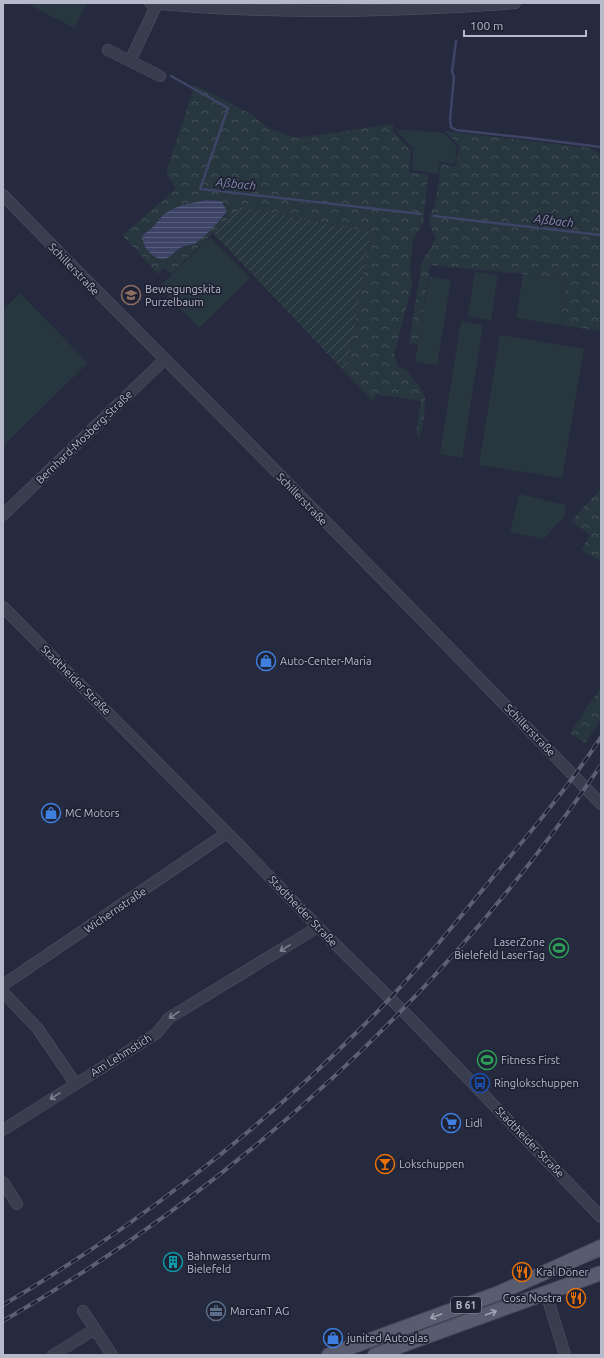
<svg xmlns="http://www.w3.org/2000/svg" width="604" height="1358" viewBox="0 0 604 1358" font-family="Ubuntu,sans-serif">
  <defs>
    <pattern id="forest-crowns" width="20" height="18" patternUnits="userSpaceOnUse"><rect width="20" height="18" fill="#28363f"/><path d="M2 6a3 3 0 1 1 6 0M12 15a3 3 0 1 1 6 0" fill="none" stroke="#455159"/></pattern>
    <pattern id="garden-furrows" width="10" height="10" patternUnits="userSpaceOnUse"><rect width="10" height="10" fill="#28363f"/><path d="M-1 1l2-2M0 10L10 0M9 11l2-2" fill="none" stroke="#455159"/></pattern>
    <pattern id="water-rules" width="6" height="5" patternUnits="userSpaceOnUse"><rect width="6" height="5" fill="#3d4465"/><path d="M0 2.5h6" fill="none" stroke="#575d7a"/></pattern>
  </defs>
  <rect width="100%" height="100%" fill="#262a3e"/>
  <path fill="#28363f" d="M26 3H84L87 4 74 28Z
    M395 129 444 133 457 147 455 164 440 162 438 174 412 170 413 149Z
    M210 237 250 278 199 328 159 287Z
    M475 272 498 275 491 320 468 316Z
    M523 274 567 281 560 325 516 318Z
    M429 276 451 280 437 365 415 362Z
    M20 293 88 363 3 446V307L5 308Z
    M461 321 483 325 462 458 440 454Z
    M500 335 584 349 562 478 479 465Z
    M519 494 565 505V515L544 539 510 532Z"/>
  <path fill="url(#forest-crowns)" fill-rule="evenodd" d="M195 85 249 113 270 129 297 138 393 124V131L411 151 409 172 428 175 423 224 413 239 410 267 412 287 394 354 398 367 406 370 422 390 425 398V410L420 439 416 434 421 401 376 394 374 402 346 373 371 232 242 207 213 233 171 274 164 268 158 274 122 235 176 189 166 173ZM182 205 227 211 225 216 195 244 185 245 178 249 168 258 152 228 164 214Z
    M445 131 591 148 601 155V317L599 331 560 325 567 281 523 274 430 265 418 344 409 343 422 262 436 238C430 227 425 217 435 207L441 164 456 166 459 146Z
    M601 489V561L581 550 590 535 571 521Z
    M601 687V719L585 743 570 733Z"/>
  <path fill="url(#garden-furrows)" d="M242 207 371 232 346 373 213 233Z"/>
  <path fill="url(#water-rules)" d="M206 200 221 201 227 211C224 217 201 241 194 244 189 246 185 245 180 248 173 252 171 259 162 259 156 259 151 254 147 250 144 246 142 241 143 235L152 228 164 214 169 211 182 205Z"/>
  <g fill="none" stroke-linecap="round" stroke-linejoin="round">
    <path stroke="#3d4465" stroke-width="2.5" d="M456 41 452 72 454 77 450 120 451 127 456 130 529 138 601 147
      M171 76 228 108 200 189 421 214
      M434 216 601 235"/>
    <defs>
      <path id="minor" d="M150 3C271 15 394 12 515 3
        M108 50 160 76
        M130 61 157 4
        M3 195C57 251 111 305 166 360 312 507 457 655 601 804
        M3 515 165 359
        M3 607 240 846 318 927 411 1019 601 1217
        M3 985 227 833
        M3 992 38 1029 75 1083
        M3 1130 157 1033 169 1018 318 927
        M3 1182 17 1204
        M546 1293 565 1355
        M83 1311 112 1355
        M53 1355 95 1329"/>
      <path id="major" d="M329 1355 499 1293 601 1247
        M375 1355 601 1273"/>
    </defs>
    <use href="#minor" stroke="#525566" stroke-width="12"/>
    <use href="#major" stroke="#434657" stroke-width="16"/>
    <use href="#minor" stroke="#3a3d4e" stroke-width="11"/>
    <use href="#major" stroke="#585c6e" stroke-width="14"/>
    <path stroke="#5c6074" stroke-width="1" d="M347 1355 482 1306 601 1256"/>
    <defs>
      <path id="rail" d="M3 1305C132 1229 257 1133 362 1027 408 982 448 932 489 882 528 835 568 788 601 737
        M3 1321C241 1184 447 993 601 765"/>
    </defs>
    <use href="#rail" stroke="#5c6074" stroke-width="4"/>
    <use href="#rail" stroke="#1f2233" stroke-width="2.5" stroke-dasharray="8" stroke-linecap="butt"/>
  </g>
  <defs><path id="oneway-shaft" d="M-6 0H5M1.5-3L5.5 0L1.5 3" fill="none" stroke-width="1.6" stroke-linecap="round" stroke-linejoin="round"/></defs>
  <g stroke="#7e8192">
    <use href="#oneway-shaft" transform="translate(285 948) rotate(149)"/>
    <use href="#oneway-shaft" transform="translate(174 1015) rotate(146)"/>
    <use href="#oneway-shaft" transform="translate(55 1096) rotate(148)"/>
  </g>
  <g stroke="#9ea2b2">
    <use href="#oneway-shaft" transform="translate(491 1313) rotate(-20)"/>
    <use href="#oneway-shaft" transform="translate(436 1316) rotate(160)"/>
  </g>
  <defs>
    <symbol id="school-ring" viewBox="-11 -11 22 22"><circle r="9.5" fill="#1f2233" stroke="#8d6e63" stroke-width="1.5"/><path d="M0-5L7-2L0 1L-7-2ZM-4 1L0 2.5L4 1V4Q0 6-4 4Z" fill="#8d6e63"/></symbol>
    <symbol id="shop-ring" viewBox="-11 -11 22 22"><circle r="9.5" fill="#1f2233" stroke="#3f7fe0" stroke-width="1.5"/><path d="M-5-2.5h2.3a2.7 3.5 0 0 1 5.4 0H5L5.5 6h-11ZM-1.5-2.5h3a1.5 2.3 0 0 0-3 0Z" fill="#3f7fe0"/></symbol>
    <symbol id="stadium-ring" viewBox="-11 -11 22 22"><circle r="9.5" fill="#1f2233" stroke="#2e9e5b" stroke-width="1.5"/><path d="M0-5a6.5 5 0 1 0 0 10a6.5 5 0 1 0 0-10ZM-3.5-1.8h7v3.6h-7Z" fill="#2e9e5b"/></symbol>
    <symbol id="bus-ring" viewBox="-11 -11 22 22"><circle r="9.5" fill="#1f2233" stroke="#1a4fb4" stroke-width="1.5"/><path d="M-5-6H5V4H4V6H2V4H-2V6H-4V4H-5ZM-3.5-4V0h7V-4ZM-3.5 1.2v1.5H-2V1.2ZM2 1.2v1.5H3.5V1.2Z" fill="#1a4fb4"/></symbol>
    <symbol id="supermarket-ring" viewBox="-11 -11 22 22"><circle r="9.5" fill="#1f2233" stroke="#3f7fe0" stroke-width="1.5"/><path d="M-6-5.5h2.5l.6 2H6L4.5 2H-2.5L-4.4-4H-6ZM-1.5 3.2a1.3 1.3 0 1 0 .1 0ZM3 3.2a1.3 1.3 0 1 0 .1 0Z" fill="#3f7fe0"/></symbol>
    <symbol id="bar-ring" viewBox="-11 -11 22 22"><circle r="9.5" fill="#1f2233" stroke="#e8710a" stroke-width="1.5"/><path d="M-6-5H6L.8 .8V4.5H3.5V6h-7V4.5H-.8V.8Z" fill="#e8710a"/></symbol>
    <symbol id="building-ring" viewBox="-11 -11 22 22"><circle r="9.5" fill="#1f2233" stroke="#0f9aa8" stroke-width="1.5"/><path d="M-4-6H4V6H1V3H-1V6H-4ZM-2.5-4.3h1.7v1.8h-1.7ZM.8-4.3h1.7v1.8H.8ZM-2.5-1h1.7V.8h-1.7ZM.8-1h1.7V.8H.8Z" fill="#0f9aa8"/></symbol>
    <symbol id="restaurant-ring" viewBox="-11 -11 22 22"><circle r="9.5" fill="#1f2233" stroke="#e8710a" stroke-width="1.5"/><path d="M-5-6h1v4h1v-4h1v4h1v-4h1v5L-1.5 .5V6h-2V.5L-5-1ZM5-6V6H3V1.5H1.5Q1.5-4 5-6Z" fill="#e8710a"/></symbol>
    <symbol id="office-ring" viewBox="-11 -11 22 22"><circle r="9.5" fill="#1f2233" stroke="#5c6f8a" stroke-width="1.5"/><path d="M-6-3h4V-5.5h4V-3h4V5H-6ZM-1-4.5V-3h2v-1.5ZM-6 0V1H6V0Z" fill="#5c6f8a"/></symbol>
  </defs>
  <g fill-rule="evenodd">
    <use href="#school-ring" x="120" y="284" width="22" height="22"/>
    <use href="#shop-ring" x="255" y="650" width="22" height="22"/>
    <use href="#shop-ring" x="40" y="802" width="22" height="22"/>
    <use href="#stadium-ring" x="548" y="937" width="22" height="22"/>
    <use href="#stadium-ring" x="476" y="1049" width="22" height="22"/>
    <use href="#bus-ring" x="469" y="1072" width="22" height="22"/>
    <use href="#supermarket-ring" x="440" y="1112" width="22" height="22"/>
    <use href="#bar-ring" x="374" y="1153" width="22" height="22"/>
    <use href="#building-ring" x="162" y="1251" width="22" height="22"/>
    <use href="#restaurant-ring" x="511" y="1261" width="22" height="22"/>
    <use href="#restaurant-ring" x="565" y="1287" width="22" height="22"/>
    <use href="#office-ring" x="205" y="1300" width="22" height="22"/>
    <use href="#shop-ring" x="322" y="1327" width="22" height="22"/>
  </g>
  <g text-anchor="middle" stroke-width="3.5" stroke-linejoin="round" paint-order="stroke">
    <rect fill="#1f2233" stroke="#898c9c" stroke-width="1" x="451" y="1297" width="30" height="16" rx="3"/>
    <g font-size="10" font-weight="bold" fill="#b6b9c9">
      <text x="466" y="1309">B 61</text>
    </g>
    <g font-size="11" fill="#b6b9c9" stroke="#1f2233">
      <text transform="translate(74 269) rotate(46)" y="4">Schillerstraße</text>
      <text transform="translate(84 437) rotate(-44)" y="4">Bernhard-Mosberg-Straße</text>
      <text transform="translate(302 499) rotate(46)" y="4">Schillerstraße</text>
      <text transform="translate(76 680) rotate(45)" y="4">Stadtheider Straße</text>
      <text transform="translate(530 730) rotate(46)" y="4">Schillerstraße</text>
      <text transform="translate(115 910) rotate(-34)" y="4">Wichernstraße</text>
      <text transform="translate(303 911) rotate(46)" y="4">Stadtheider Straße</text>
      <text transform="translate(121 1055) rotate(-32)" y="4">Am Lehmstich</text>
      <text transform="translate(530 1142) rotate(46)" y="4">Stadtheider Straße</text>
    </g>
    <g font-size="11" fill="#b6b9c9" stroke="#1f2233" text-anchor="start">
      <text x="145" y="293">Bewegungskita<tspan x="145" dy="13">Purzelbaum</tspan></text>
      <text x="280" y="665">Auto-Center-Maria</text>
      <text x="65" y="817">MC Motors</text>
      <text x="545" y="946" text-anchor="end">LaserZone<tspan x="545" dy="13">Bielefeld LaserTag</tspan></text>
      <text x="501" y="1064">Fitness First</text>
      <text x="494" y="1087">Ringlokschuppen</text>
      <text x="465" y="1127">Lidl</text>
      <text x="399" y="1168">Lokschuppen</text>
      <text x="187" y="1260">Bahnwasserturm<tspan x="187" dy="13">Bielefeld</tspan></text>
      <text x="536" y="1276">Kral Döner</text>
      <text x="562" y="1302" text-anchor="end">Cosa Nostra</text>
      <text x="230" y="1315">MarcanT AG</text>
      <text x="347" y="1342">junited Autoglas</text>
    </g>
    <g font-size="12" font-style="italic" fill="#8088ae" stroke="#1f2233">
      <text transform="translate(236 184) rotate(6)" y="4">Aßbach</text>
      <text transform="translate(554 221) rotate(7)" y="4">Aßbach</text>
    </g>
  </g>
  <rect width="604" height="1358" fill="none" stroke="#b6b9c9" stroke-width="8"/>
  <path d="M464 30v6h122v-6" fill="none" stroke="#b6b9c9" stroke-width="2"/>
  <text x="470" y="30" font-size="12" fill="#b6b9c9" stroke="#1f2233" stroke-width="3" paint-order="stroke">100 m</text>
</svg>
